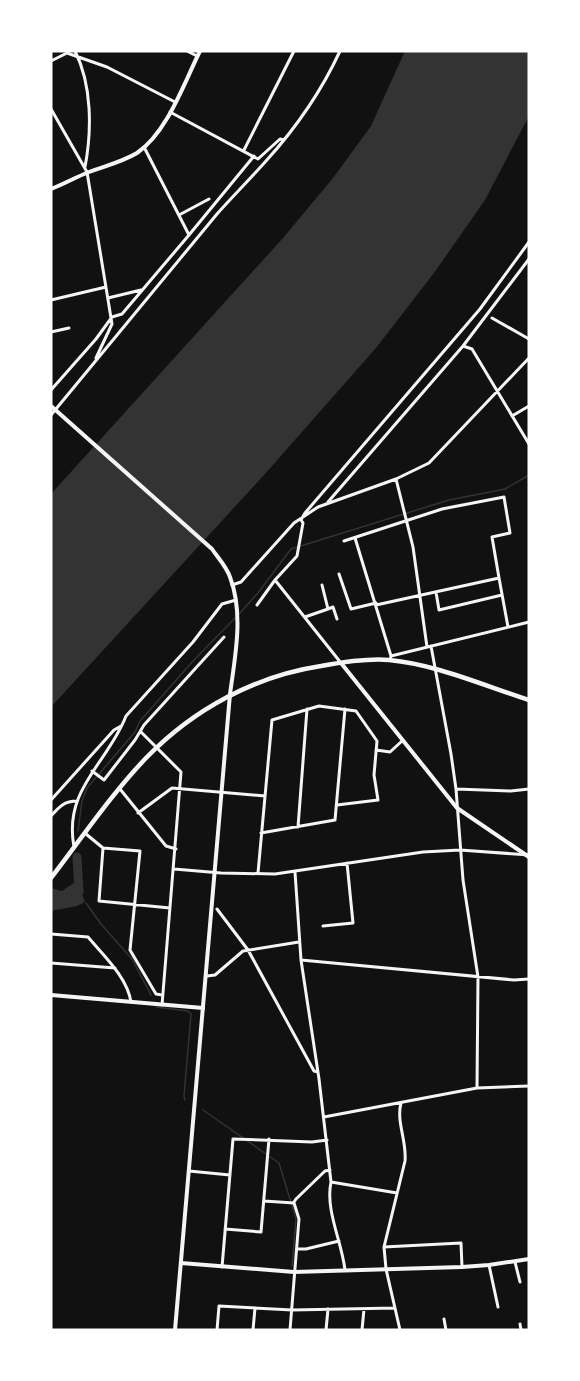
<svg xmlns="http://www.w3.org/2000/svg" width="580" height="1381" viewBox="0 0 580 1381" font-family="'Work Sans',sans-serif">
  <rect width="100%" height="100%" fill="#111"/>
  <path fill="#333" d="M405 51H529V116L485 200 434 273 376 348 264 475 51 707V494L283 238 333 178 371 126Z
    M80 880 82 894 85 902 77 906 51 911V888L62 891 75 882Z"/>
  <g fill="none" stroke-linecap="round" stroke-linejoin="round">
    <path stroke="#333" stroke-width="1.5" d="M239 614 258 593 291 549 449 500 505 489 529 475
      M78 831 82 801 87 788 135 732 140 721 193 661 236 617
      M86 903 101 924 132 959 151 995
      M156 1007 188 1011 191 1014 184 1096 185 1100
      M203 1110 279 1163 296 1219 292 1266"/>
    <path stroke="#333" stroke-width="9" d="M77 857 79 892"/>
    <path stroke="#f5f5f5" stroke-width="3" d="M75 51C92 85 92 130 85 167
      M187 51 197 56
      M51 61 67 53 107 67 175 102
      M51 109 87 172 112 324 96 358
      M170 112 258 159 280 139 284 140
      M244 150 294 51
      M179 215 209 199
      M189 235 254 156
      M108 298 141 290
      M51 300 106 287
      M492 318 529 339
      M51 332 69 328
      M463 346 472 349 529 444
      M51 390 96 339 112 317 122 314 189 235 144 147
      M51 415C106 348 161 281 217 214 233 196 250 179 266 161 295 129 322 90 340 51
      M512 416 529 406
      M396 479 413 547 427 647
      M328 502 463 346 529 259
      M355 538 391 656
      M344 541 442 509 504 497 510 533 492 537 499 578
      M339 574 351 609 376 603
      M275 580 341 663
      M232 585 241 582 294 523 318 507 396 479 429 463 529 358
      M436 592 439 610 502 595
      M257 605 275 580 297 556 303 523 301 520 305 513 480 309 529 242
      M376 605 499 578 508 627
      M328 609 333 607 337 619
      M305 617 328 609 322 585
      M431 646 451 754 456 789 463 880 478 977 477 1088
      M390 660 391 656 529 622
      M141 732 181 772 162 1005
      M376 750 390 752 402 741
      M92 771 104 780 135 740 144 725 224 637
      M120 789 166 846 176 849
      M456 789 511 791 529 789
      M51 800 114 730 121 726
      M138 813 172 788 265 796
      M51 816C59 807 64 801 77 801
      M298 827 307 709
      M261 833 335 820 345 709
      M86 834 103 848 140 851 130 950 156 994 162 995
      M74 847C63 789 108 763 126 716L193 642 222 604 236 600
      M103 848 99 901 170 908
      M174 869 221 873 275 874 423 852 460 850 529 855
      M295 872 301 960 319 1079 331 1182 397 1193
      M258 873 272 720 319 706 356 711 377 741 374 775 378 800 337 805
      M217 909 248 950 314 1071 318 1072
      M323 926 353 923 347 863
      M51 934 88 937C104 956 127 977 131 1002
      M301 960 514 980 529 979
      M51 963 115 968
      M207 976 215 975 243 951 299 942
      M324 1117 477 1088 529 1086
      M189 1171 230 1175
      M331 1182C325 1210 342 1242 345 1270
      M264 1201 294 1203 299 1219 290 1330
      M294 1202 296 1199 325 1171 330 1170
      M225 1229 261 1232 269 1139
      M384 1247 461 1243 462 1267
      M297 1249H306L339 1241
      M515 1262 520 1282
      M489 1265 498 1307
      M222 1267 233 1139 312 1142 327 1140
      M444 1319 446 1330
      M520 1324 521 1330
      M217 1330 219 1306 292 1310 395 1308
      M253 1330 255 1308
      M326 1330 328 1309
      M362 1330 364 1309
      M400 1330 386 1269 384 1247 405 1161C407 1141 396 1122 401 1103"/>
    <path stroke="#f5f5f5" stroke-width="4" d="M51 189C64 184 76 177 89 172 105 166 122 162 137 153 167 133 184 83 200 51
      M341 663 457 808 529 857
      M51 995 203 1008
      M181 1263 294 1272 462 1267 489 1265 529 1259"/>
    <path stroke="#f5f5f5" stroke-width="4" d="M51 406 212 549C218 558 226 566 230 577 244 614 235 657 230 694L175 1330"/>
    <path stroke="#f5f5f5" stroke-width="4.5" d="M51 878C81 839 113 792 147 757 194 709 255 676 321 666 343 662 367 658 389 660 435 664 485 686 529 700"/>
  </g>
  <rect width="580" height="1381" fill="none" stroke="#ffffff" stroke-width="105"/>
</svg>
